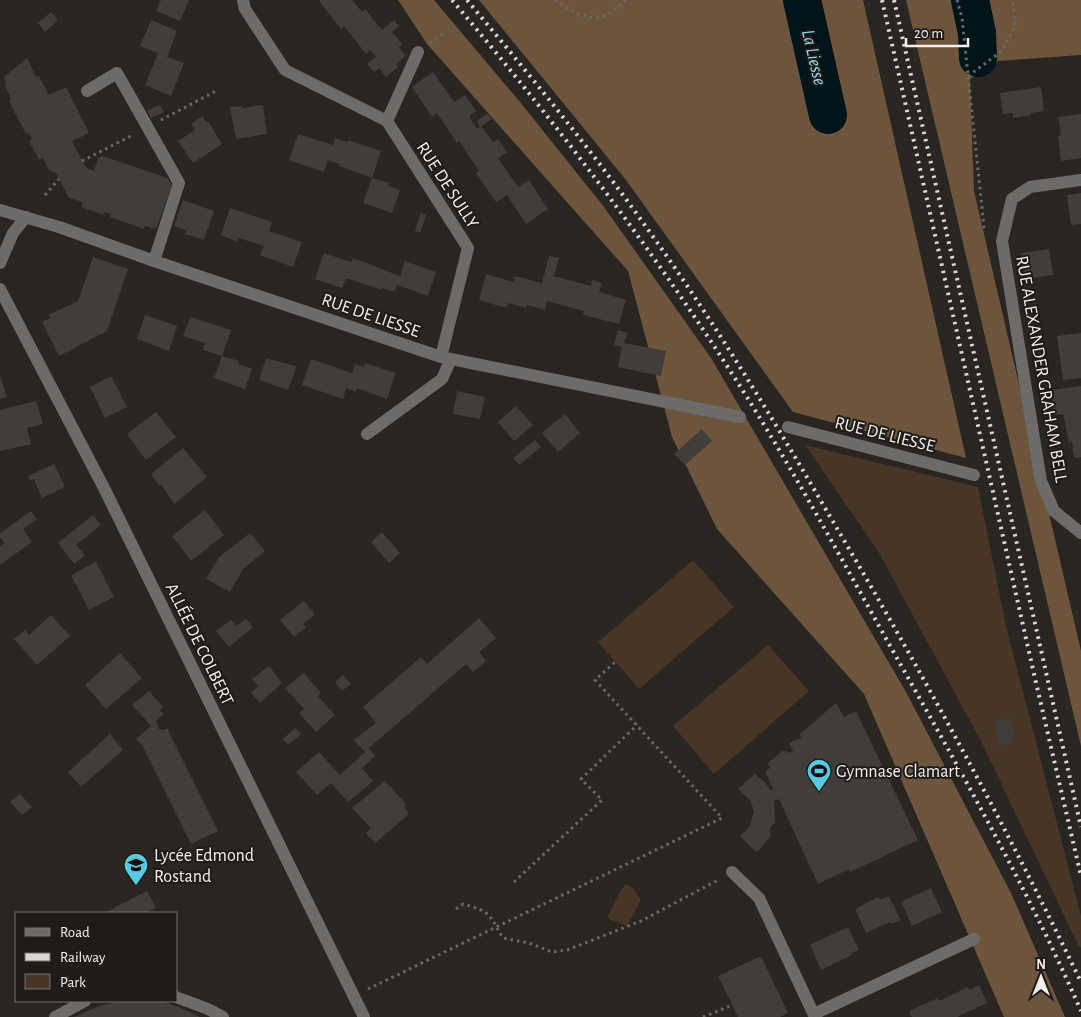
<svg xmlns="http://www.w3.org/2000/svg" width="1081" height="1017" viewBox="0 0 1081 1017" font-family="'Alegreya Sans',sans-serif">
  <rect width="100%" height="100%" fill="#292521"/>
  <path fill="#473626" d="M805 445 978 487 1006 626 1081 916V947H1079L982 743 878 551Z
    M693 560 734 607 639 689 598 642Z
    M768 645 809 691 714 774 673 726Z
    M626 884 632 887 641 900 627 926 607 918 620 891Z"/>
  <path fill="#6d553d" d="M398 0H434L520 102 604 207 711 358 906 692 1011 893 1065 1017H1004L864 694 717 529 672 437 628 271 427 44Z
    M479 0H863L966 458 793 412 626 180Z
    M906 0H1081V55L998 61 970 79 974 191 1081 651V746Z"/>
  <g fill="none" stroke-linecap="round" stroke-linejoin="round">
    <path stroke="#011419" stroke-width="38" d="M802 0 828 115
      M970 0 977 33 978 58"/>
  </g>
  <path fill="#413d39" d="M161 0H189L180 21 156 11Z
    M320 0H352L362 12 365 9 382 30 394 20 399 26 392 32 403 45 399 47 406 56 396 64 398 67 386 77 379 68 374 72 367 64 376 57 370 50 366 54 344 26 341 29 319 1Z
    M51 12 58 20 45 32 38 23Z
    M151 20 177 31 167 57 184 63 171 96 145 85 158 53 140 46Z
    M27 58 36 77 39 76 49 95 66 87 89 133 72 141 86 168 94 171 98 158 103 156 167 178 172 185 156 229 145 226 144 229 110 217 111 214 104 212 103 215 81 207 83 202 69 198 56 173 49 170 43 158 39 160 29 141 32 139 28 133 26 134 9 101 11 99 5 86 6 83 4 77Z
    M433 72 454 102 465 95 476 111 469 116 477 129 481 126 493 142 498 139 507 152 498 158 518 187 529 180 548 209 526 224 507 195 496 202 476 173 479 171 459 141 457 143 437 113 432 117 412 87Z
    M1041 87 1044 111 1031 113V115L1013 118V113L1003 114 1000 93Z
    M160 105 164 112 151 118 147 111Z
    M263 105 267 134 236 139 230 107 242 106V108Z
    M487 114 492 119 480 127 477 121Z
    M1081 114V158L1061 161 1058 136 1061 135 1058 117Z
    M202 116 206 122 208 121 222 144 193 163 178 141 195 130 191 124Z
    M298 134 333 145 335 138 347 142 348 140 381 151 372 178 339 166V164L328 160 324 172 289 160Z
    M372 178 389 183 388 186 400 190 392 213 363 203Z
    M1081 193V224L1071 225 1067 195Z
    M183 200 214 211 204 240 185 234 186 230 174 226Z
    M230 208 272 222 269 231 302 242 293 267 260 255 264 246 239 238 238 242 221 235Z
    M421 213 426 215 420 233 415 231Z
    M1049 249 1053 275 1025 279 1021 253Z
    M324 253 351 262 353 258 400 276 405 261 436 272 428 296 397 285 394 292 383 288 382 290 346 278 342 288 315 279Z
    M549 256 559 258 554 276 591 286 592 280 602 283 599 292 626 300 619 324 583 315 584 311 547 301 545 310 527 305 526 308 508 303 506 308 479 300 486 274 513 282 515 276 542 283Z
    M93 257 128 269 107 331 59 356 42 322 50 318 48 315 78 301Z
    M145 315 177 326 169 351 137 339Z
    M190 317 231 330 222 356 239 361 238 364 252 369 245 389 214 378 222 356 203 350 205 343 183 336Z
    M618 330 628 333 624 343 666 351 661 376 618 367 622 347 614 345Z
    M1081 333V378L1063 380 1057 336Z
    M266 358 295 366 296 368 288 390 259 380Z
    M311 359 352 373 355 364 364 367 365 363 396 373 387 399 357 388 356 392 346 388 343 399 302 385Z
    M0 375 7 397 0 399Z
    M111 376 127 407 105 418 90 387Z
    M1081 386V457L1074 458 1072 442 1069 443 1063 414 1054 415 1050 390Z
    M457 391 485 397 480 419 453 414Z
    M36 401 43 424 27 428 31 444 0 451V410Z
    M516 406 533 425 514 441 498 422Z
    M156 412 176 437 146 460 127 434Z
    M565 414 580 433 558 452 542 433Z
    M702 429 712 441 685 465 674 454Z
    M535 440 541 447 519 465 513 458Z
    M183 448 207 477 174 504 161 484 159 485 151 474Z
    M54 464 65 487 42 498 34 479 30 481 28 476Z
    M205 510 224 535 191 561 172 536Z
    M31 511 37 520 23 529 32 542 0 565V546L4 543 0 537V533Z
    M93 515 101 525 76 545 85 555 74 564 58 543Z
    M382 532 400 553 389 563 371 542Z
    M250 533 265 551 243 569 230 592 206 579 219 557Z
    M96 562 114 597 89 610 71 575Z
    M304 601 315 615 303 624 306 627 294 637 280 620Z
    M51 615 70 636 37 665 14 639 25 630 29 635Z
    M479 618 496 638 479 652 486 661 473 672 466 664 369 748 375 756 362 768 373 781 348 802 331 783 317 795 296 772 319 752 340 775 365 752 354 740 376 723 363 707 421 657 427 664Z
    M246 619 253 627 229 647 216 631 231 620 236 626Z
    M120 653 142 678 106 709 85 685Z
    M269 666 282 683 260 703 251 693 258 686 252 679Z
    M304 673 321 693 318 696 335 715 316 732 299 713 304 709 285 688Z
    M343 675 351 684 342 691 335 682Z
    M149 691 163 707 160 710 164 714 156 721 159 729 164 730 167 728 218 831 191 844 142 745 136 739 151 726 132 705Z
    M836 703 844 717 856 711 918 840 850 872 849 869 818 884 779 799 774 801 775 823 771 826 770 833 771 836 759 850 756 852 740 836 750 826 754 811 750 800 738 789 755 774 766 783 770 790 773 789 765 771 770 768 768 763 782 751H786L789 753 793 751 789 743 801 738 800 734Z
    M1010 718 1016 742 1000 746 994 721Z
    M295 728 301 734 288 745 283 739Z
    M110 734 123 750 81 787 68 772Z
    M385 781 406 804 404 807 409 814 375 843 366 833 371 828 352 808Z
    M20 794 32 807 22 815 10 802Z
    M931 888 942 912 912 926 901 902Z
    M147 891 156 908 145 913H104Z
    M889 896 901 920 891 924 890 922 866 933 855 909 878 897 880 900Z
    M848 927 859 950 851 953 852 955 821 970 810 945Z
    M761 956 788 1013 780 1017H738L718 976Z
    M979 985 987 1003 957 1017H912L909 1011 938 998 939 1001 968 987 969 990Z
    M124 1001 164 1002 181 1008 200 1017H74L102 1005Z"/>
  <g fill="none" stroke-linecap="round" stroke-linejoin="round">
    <path stroke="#6b6864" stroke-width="3" stroke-dasharray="2.5 4" stroke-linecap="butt" d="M555 0C574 12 592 26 613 11 618 7 622 5 625 0
      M957 0 962 18 984 227 988 230
      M430 43 444 33
      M968 76 1002 51 1015 26 1013 0
      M161 120 216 91
      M82 161 133 135
      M45 195 59 179
      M514 882 602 800 581 779 637 725
      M456 909 463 904C492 912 489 915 503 938L529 943 552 952 567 950 641 921 718 880
      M368 989 722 818 595 680 615 662
      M703 1017 730 1006"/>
    <path stroke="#6d6b69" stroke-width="12" d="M243 0 245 9 285 70 387 121 468 248 441 357
      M87 91 117 73 179 183 154 261
      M387 121 418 52
      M1081 180 1030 187 1012 199 1002 241 1041 481 1054 511 1081 533
      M0 210 59 227 154 261 441 357 740 417
      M0 263 13 233 26 217
      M0 289 104 488 364 1017
      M788 427 974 475
      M367 434 442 379 451 359
      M732 872 759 898 815 1017
      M176 997 208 1009 223 1017
      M814 1014 974 939
      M55 1017 85 1001"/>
    <path stroke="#d9d7d4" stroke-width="4" stroke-dasharray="2.5 5" stroke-linecap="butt" d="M452 0C552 118 645 239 729 369 790 463 843 562 898 660 963 775 1028 890 1081 1011
      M467 0C528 73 589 147 644 224 714 321 775 422 835 525 923 674 1006 826 1081 982
      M882 0 1034 674 1081 876
      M894 0 1081 827"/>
  </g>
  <defs>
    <symbol id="stadium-pin" viewBox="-11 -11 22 30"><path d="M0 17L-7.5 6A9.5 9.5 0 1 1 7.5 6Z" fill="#57c9e2" stroke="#1f1b18"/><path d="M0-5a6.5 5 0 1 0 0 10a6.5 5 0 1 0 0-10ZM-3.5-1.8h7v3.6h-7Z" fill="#111"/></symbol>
    <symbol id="school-pin" viewBox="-11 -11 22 30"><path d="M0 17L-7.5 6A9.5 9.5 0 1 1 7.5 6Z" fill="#57c9e2" stroke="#1f1b18"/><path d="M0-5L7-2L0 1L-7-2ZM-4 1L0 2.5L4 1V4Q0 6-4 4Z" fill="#111"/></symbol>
  </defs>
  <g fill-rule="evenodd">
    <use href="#stadium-pin" x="805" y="757" width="28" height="38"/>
    <use href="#school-pin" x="122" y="851" width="28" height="38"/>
  </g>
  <g text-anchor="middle" stroke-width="4" stroke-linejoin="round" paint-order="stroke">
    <g font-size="18" fill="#f3f1ee" stroke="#1f1b18">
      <text transform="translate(448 185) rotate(57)" y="6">RUE DE SULLY</text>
      <text transform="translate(371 315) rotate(19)" y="6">RUE DE LIESSE</text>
      <text transform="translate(1042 369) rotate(80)" y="6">RUE ALEXANDER GRAHAM BELL</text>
      <text transform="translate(885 434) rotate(14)" y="6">RUE DE LIESSE</text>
      <text transform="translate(200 644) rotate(64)" y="6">ALLÉE DE COLBERT</text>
    </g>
    <g font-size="18" fill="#f3f1ee" stroke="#1f1b18" text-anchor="start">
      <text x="836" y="777">Gymnase Clamart</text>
      <text x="154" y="861">Lycée Edmond<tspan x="154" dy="21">Rostand</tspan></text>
    </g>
    <g font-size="19" font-style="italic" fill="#92ddee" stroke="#1f1b18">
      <text transform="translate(815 57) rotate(77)" y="7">La Liesse</text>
    </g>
  </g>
  <rect x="15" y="912" width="162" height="90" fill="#1f1b18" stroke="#74716e"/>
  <rect x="25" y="928" width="25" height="8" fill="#6d6b69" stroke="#74716e"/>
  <text x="60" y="937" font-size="15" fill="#f3f1ee">Road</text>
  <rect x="25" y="953" width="25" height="8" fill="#d9d7d4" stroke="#74716e"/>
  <text x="60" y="962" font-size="15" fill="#f3f1ee">Railway</text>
  <rect x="25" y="974" width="25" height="15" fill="#473626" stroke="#74716e"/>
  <text x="60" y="987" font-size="15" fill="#f3f1ee">Park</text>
  <g transform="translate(1041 977)" stroke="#1f1b18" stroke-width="4" paint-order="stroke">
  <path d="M0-4L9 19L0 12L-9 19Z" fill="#f3f1ee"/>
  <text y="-8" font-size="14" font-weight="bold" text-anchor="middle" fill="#f3f1ee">N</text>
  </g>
  <path d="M906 38v8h62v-8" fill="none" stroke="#f3f1ee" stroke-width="2.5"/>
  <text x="914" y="38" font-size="15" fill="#f3f1ee" stroke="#1f1b18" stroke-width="4" paint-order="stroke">20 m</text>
</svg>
